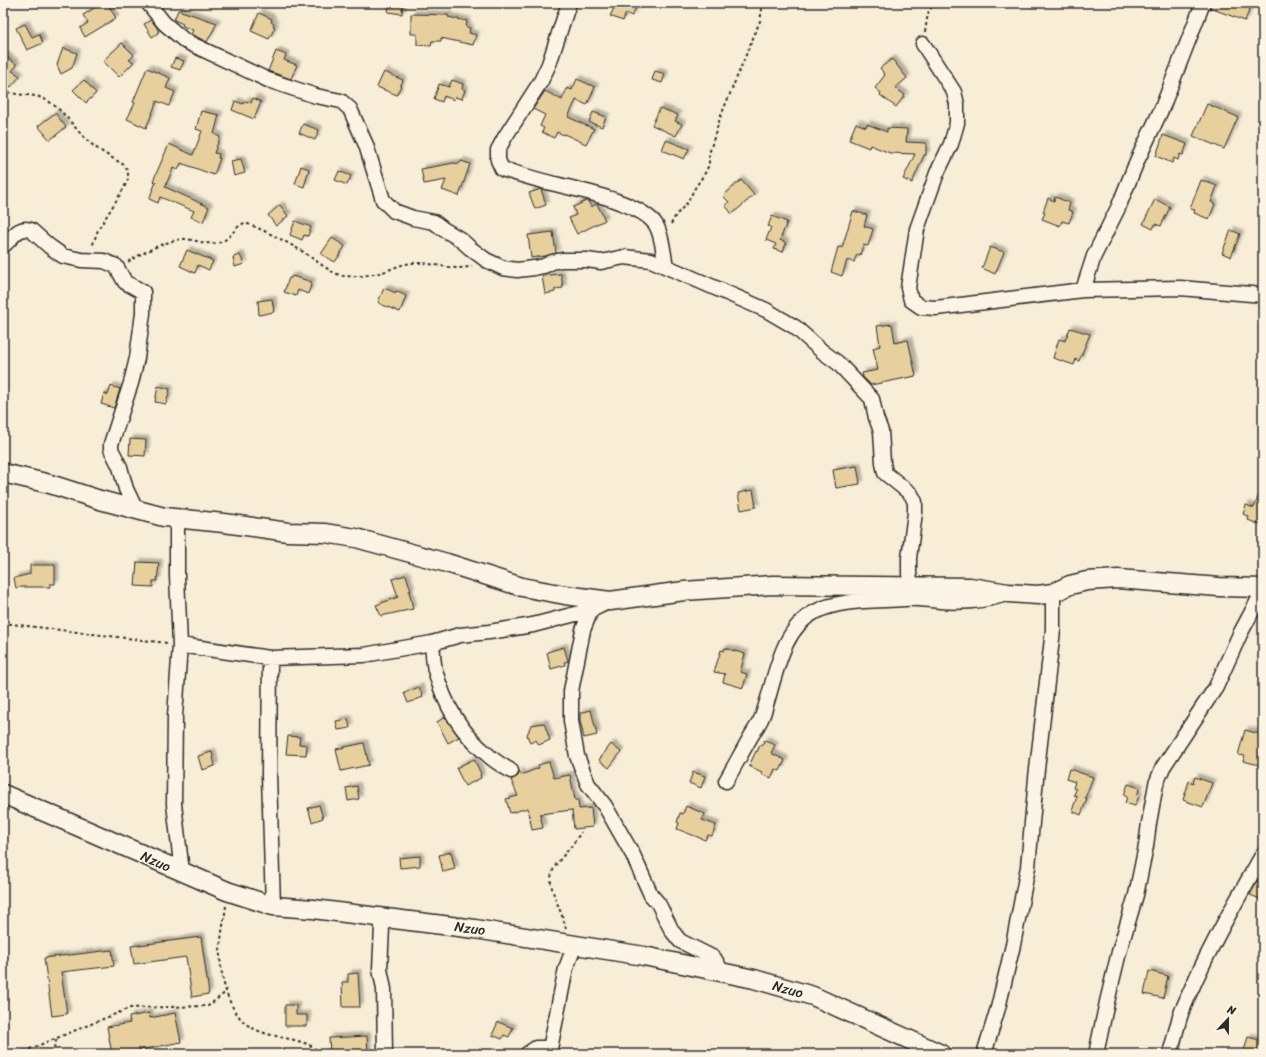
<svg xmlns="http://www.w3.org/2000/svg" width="1266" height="1057" viewBox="0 0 1266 1057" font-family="Sriracha,sans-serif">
  <defs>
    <filter id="shadow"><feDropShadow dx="3.5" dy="-3.5" stdDeviation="1" flood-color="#0004"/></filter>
  </defs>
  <rect width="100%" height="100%" fill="#f8eed7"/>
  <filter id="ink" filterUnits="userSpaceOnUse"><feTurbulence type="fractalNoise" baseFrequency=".025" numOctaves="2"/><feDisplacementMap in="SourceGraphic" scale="8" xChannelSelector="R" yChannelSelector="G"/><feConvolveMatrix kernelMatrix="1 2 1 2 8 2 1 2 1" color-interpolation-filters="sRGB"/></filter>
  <g filter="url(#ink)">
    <path fill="#e8d09e" stroke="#2b2b2b" filter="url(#shadow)" d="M102 3H107L116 18 85 37 80 28 88 23 83 15Z
      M389 3H403L402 14 388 12Z
      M601 3H638L632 16 626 13 623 21 610 16 614 8Z
      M1211 3H1252L1245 21 1210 8Z
      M178 10 217 23 207 42 191 34 193 30 182 26 183 24 174 20Z
      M259 13 272 19 271 22 274 24 273 26 275 27 269 39 251 31Z
      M411 14 448 15V17L467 21 466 27 470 28 469 33 476 35 473 45 441 38V41H432L431 46 417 45V34H411Z
      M151 20 158 29V33L152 37 144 24Z
      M25 24 32 37 39 34 43 43 27 50 16 28Z
      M122 43 134 55 129 60 134 62 119 77 103 61Z
      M63 48 77 53 72 68 61 74 57 65Z
      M276 51 286 55 284 60 297 65 291 79 268 71Z
      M3 54 17 65 12 71 20 76 11 87 4 82 3 83Z
      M175 58 184 61 180 70 171 67Z
      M892 59 907 78 895 88 905 95 896 107 880 95 881 93 875 88 885 75 880 68Z
      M147 68 170 78 166 88 175 92 169 106 157 101 146 128 127 119 135 103 133 102Z
      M655 71 665 74 662 83 652 80Z
      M384 72 403 80 397 95 377 87Z
      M577 79 595 87 587 105 576 100 568 117 594 129 586 144 564 134V135L557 132 554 138 542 132 544 128 540 126 545 115 533 109 545 91 562 100 567 88 572 90Z
      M84 80 96 93 86 103 73 90Z
      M452 80 463 84 462 89 465 90 462 99 455 97 454 100 444 96 442 102 434 99 439 84 449 87Z
      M253 98 261 102 254 119 232 110 235 101 243 104 245 101 251 103Z
      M1207 104 1238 117 1224 149 1193 136Z
      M660 108 678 115 675 121 682 124 676 136 652 125Z
      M201 111 219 115 214 134 220 137 214 153 219 154 218 158H220L214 175 181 163 178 170 173 168 165 187 209 207 203 222 191 217 194 211 160 197 158 203 149 199 156 182 153 181 169 144 193 155 202 131 196 129Z
      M593 112 606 117 602 127 589 122Z
      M55 113 66 127 50 140 38 126Z
      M856 123 866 127 867 124 887 132V128L907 129 906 142 926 143V155H924L912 183 903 179 915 154 890 153 870 145 869 148 849 140Z
      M303 124 319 130 315 140 299 133Z
      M1163 135 1187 144 1183 155 1180 154 1178 160 1174 158 1172 163 1156 156Z
      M666 140 689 149 684 159 662 150Z
      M241 159 245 173 234 176 231 161Z
      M461 161 470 164 459 196 442 190 446 180 424 184 421 169 454 163 459 164Z
      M301 166 309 169 304 187 295 184Z
      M339 171 351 176 347 185 335 180Z
      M741 180 754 195 732 214 725 205 729 202 723 196Z
      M1201 180 1217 186 1211 202 1215 204 1209 219 1194 213 1195 210 1190 209Z
      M541 189 546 205 535 209 529 193Z
      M1055 197 1070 203 1068 210 1073 212 1069 223 1062 221 1060 226 1042 219 1045 213 1043 212 1048 198 1054 201Z
      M1155 199 1170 207 1161 226 1155 224 1153 229 1143 224Z
      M586 201H588L591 207 597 204 605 220 577 234 569 218 576 215 573 207Z
      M280 205 288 216 276 226 268 215Z
      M853 211 867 215 864 226 873 229 868 246 863 245 860 255 857 254 854 262 847 260 842 276 831 272 838 247 842 248Z
      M772 216 787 222 780 240 786 243 783 252 774 249 776 244 766 240 771 227 768 226Z
      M295 221 311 227 308 236 304 235 302 240 290 235Z
      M1231 230 1240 234 1231 257 1222 253Z
      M553 232 556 253 545 256 531 258 528 235Z
      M332 238 345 246 335 262 321 254Z
      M990 247 1004 252 995 274 982 268Z
      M187 250 213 261 209 270 198 265 195 273 180 266Z
      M240 255 244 264 235 267 233 257Z
      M561 274 563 288 555 289V292L545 294 542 276Z
      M292 276 312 282 308 294 298 290 296 296 284 292 289 278H291Z
      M384 288 396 293V291L406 296 400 312 380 304 378 302Z
      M272 299 274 312 259 315 258 301Z
      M892 324 895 343 908 340 916 376 871 385 863 377 862 373 878 370 873 348 880 346 877 326Z
      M1070 328 1090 334 1079 361 1076 359 1074 365 1053 358 1059 339 1065 341Z
      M111 386 120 389 114 408 101 404 104 393 108 395Z
      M158 386 170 389 166 404 155 402Z
      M130 439 146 440 145 456 129 455Z
      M857 466 860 484 836 488 833 470Z
      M1262 486H1263V526L1248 520 1249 517 1243 514 1246 505 1254 508Z
      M753 490 756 507 741 510 738 493Z
      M137 562 159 563 157 581H153V587L135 586Z
      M30 565H55V584H50V587H23L16 588 14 578 30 574Z
      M406 575 411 591H409L413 609 381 616 376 605 398 597 392 579Z
      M564 647 568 661 564 662 565 665 551 669 547 652Z
      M725 648 745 654 740 672 747 674 743 688 723 682 725 674 714 672 721 650 724 651Z
      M419 687 423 697 408 703 404 693Z
      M591 710 597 735 584 738 580 720V713Z
      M445 717 459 737 448 743 437 722Z
      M348 719 350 728 338 730 336 721Z
      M544 723 550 740 539 745 536 740 530 743 527 735 531 725Z
      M1245 730 1263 735V766L1243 761 1245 756 1238 755Z
      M288 736 300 737 299 744 307 745 306 755 286 754Z
      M765 740 775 745 771 753 785 760 780 771 775 769 771 778 761 774 762 772 749 766 756 751 757 752 760 745 762 746Z
      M364 743 369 765 341 771 336 749Z
      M611 744 621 752 609 768 599 760Z
      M212 752 215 766 202 770 198 756Z
      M474 759 481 774 480 775 481 778 465 786 456 768Z
      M549 762 554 778 570 775 575 800H578L579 809 591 808 593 827 574 829 572 810 540 814 543 828 532 830 528 808 510 813 506 799 518 796 511 780 518 776 519 771 521 775 539 768 538 765Z
      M1069 769 1093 777 1085 798H1087L1081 815 1072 811 1077 796 1074 795 1076 789 1073 788 1075 782 1066 779Z
      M693 772 705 776 701 788 689 783Z
      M1195 777 1212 783 1203 807 1183 800 1189 781 1193 783Z
      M1128 784 1140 788 1137 795 1139 796 1135 806 1125 803 1127 797 1124 795Z
      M357 786 359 799 348 801 346 788Z
      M319 805 323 818 312 822 308 808Z
      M686 806 705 814 702 820 716 825 712 836 708 835 705 840 677 829 679 823 677 822 680 813 683 814Z
      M451 852 455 869 443 872 439 855Z
      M420 856V866L400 868 399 858Z
      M1263 871V900L1250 895Z
      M201 937 209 994 192 997 186 957 134 964 131 946Z
      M112 950 114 966 61 972 67 1014 52 1016 44 958Z
      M1149 971 1168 976 1163 998 1144 994Z
      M358 973 360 1007H343L342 982H348V974Z
      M285 1005H296V1015H307V1026H285Z
      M149 1013 150 1018 175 1013 181 1042 120 1054H112L107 1027 130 1023 129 1017Z
      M498 1022 513 1028 509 1037 504 1035 502 1039 492 1035Z
      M367 1036 368 1054H330L329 1038Z
      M1248 1037 1263 1041 1259 1054H1243Z"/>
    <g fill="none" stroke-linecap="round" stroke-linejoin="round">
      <defs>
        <path id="minor" d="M148 3 164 23 185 41 268 80 316 96 341 101 350 109 366 145 383 200 394 211 413 218 434 222 443 229 460 239 470 248 486 260 503 268 517 270 534 268 544 266 552 262 562 260H587L601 262 624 257 651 260 766 310 795 327 823 352 838 363 872 399 876 418 881 431 883 463 885 473 911 494 915 502V513L909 558V573L911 586
          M569 3 549 64 541 81 505 137 498 150V160L502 169C519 174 537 180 555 184 579 190 642 203 656 225 663 237 663 253 666 266
          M923 44 954 92 957 104V123L951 144 937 173 917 229 908 288 911 300 921 307 936 308 1083 290 1180 288 1263 295
          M3 246C12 239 18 225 31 230L49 246 63 256 81 260 104 261 116 266 125 282 143 292V313L137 358 131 383 111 444V449L120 467 126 489 136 510
          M1083 290 1094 256 1118 208 1137 161 1162 108 1203 3
          M177 518V576L180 645 175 716 174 804 182 872
          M591 610 583 630 571 691V721L577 756 588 784 605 806 633 855 651 895 658 903 672 931 680 941 714 958 722 972
          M432 643C433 652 433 661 435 670 444 704 461 733 488 755 494 761 503 766 511 771
          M180 645 270 658 364 655 432 643 460 635 489 632 533 625 591 610 610 601
          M270 658 269 775 273 906
          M726 781C734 767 742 752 750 738 754 731 759 724 762 717 775 683 779 630 815 612 839 599 877 601 904 599 916 598 928 600 940 601 962 603 985 601 1006 594
          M385 1054 384 989 380 969 382 927 387 918
          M527 1054 536 1048H550
          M549 1054 566 968 575 945
          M984 1054 998 1008 1013 945 1028 867 1036 778 1053 630V593
          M1096 1054 1107 1002 1119 952 1136 895 1146 846 1149 823 1156 784 1163 767 1216 687 1240 634 1263 591
          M1171 1054V1050C1175 1037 1177 1024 1182 1011 1204 956 1234 905 1263 854"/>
        <path id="tertiary" d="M3 473 50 484 100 500 164 517 224 523 288 532 325 533 356 538 447 563 522 587 565 595 610 601 684 591 773 585 970 587 1008 593 1038 595 1053 593 1070 585 1087 581 1118 579 1219 587 1263 588
          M3 794 227 891 273 906 313 909 475 929 644 956 754 979 813 996 941 1054"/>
      </defs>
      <use href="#minor" stroke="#2b2b2b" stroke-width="17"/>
      <use href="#tertiary" stroke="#2b2b2b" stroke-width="21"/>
      <path stroke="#2b2b2b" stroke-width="2" stroke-dasharray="3 3" stroke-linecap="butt" d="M925 32 928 13 934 3
        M3 89C16 98 31 92 44 99 61 107 71 124 84 137 95 149 111 157 124 165L128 171V179L124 188 98 230 92 247
        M671 224 676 215 687 203 695 188 705 173 709 165V154L720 118 760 21 763 3
        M128 262C142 253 169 239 185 239 196 240 207 245 218 243 231 240 234 226 245 223 260 228 285 241 300 250 311 256 332 275 344 276 357 277 371 275 383 272 395 268 402 263 415 263 435 262 452 272 472 266
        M3 623 167 643
        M226 906C224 922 220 939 220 955 221 978 227 1007 245 1023 253 1030 266 1034 276 1036 292 1040 310 1041 321 1054
        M566 929C563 914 552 895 551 882 550 868 561 859 568 850 573 845 577 838 581 832
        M12 1054 25 1051 130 1008 208 1006 226 992
        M52 1054 57 1038"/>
      <use href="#minor" stroke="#fcf5e5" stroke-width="14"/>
      <use href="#tertiary" stroke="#fcf5e5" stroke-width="18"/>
    </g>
  </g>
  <g text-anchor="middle" stroke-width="3" stroke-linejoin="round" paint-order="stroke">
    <g font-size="14" fill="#2b2b2b" stroke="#fcf5e5">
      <text transform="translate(156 861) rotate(24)" y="5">Nzuo</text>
      <text transform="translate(470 928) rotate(8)" y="5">Nzuo</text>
      <text transform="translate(788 989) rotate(16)" y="5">Nzuo</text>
    </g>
  </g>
  <rect width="1266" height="1057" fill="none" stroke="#fcf5e5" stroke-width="16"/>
  <rect x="8" y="8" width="1250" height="1041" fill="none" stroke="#2b2b2b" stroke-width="1.5" filter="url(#ink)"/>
  <g transform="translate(1228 1019) rotate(22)" stroke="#fcf5e5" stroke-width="3" paint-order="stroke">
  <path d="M0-3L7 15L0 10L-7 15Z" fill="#2b2b2b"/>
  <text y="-6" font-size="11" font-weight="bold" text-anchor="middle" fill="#2b2b2b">N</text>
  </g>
</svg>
